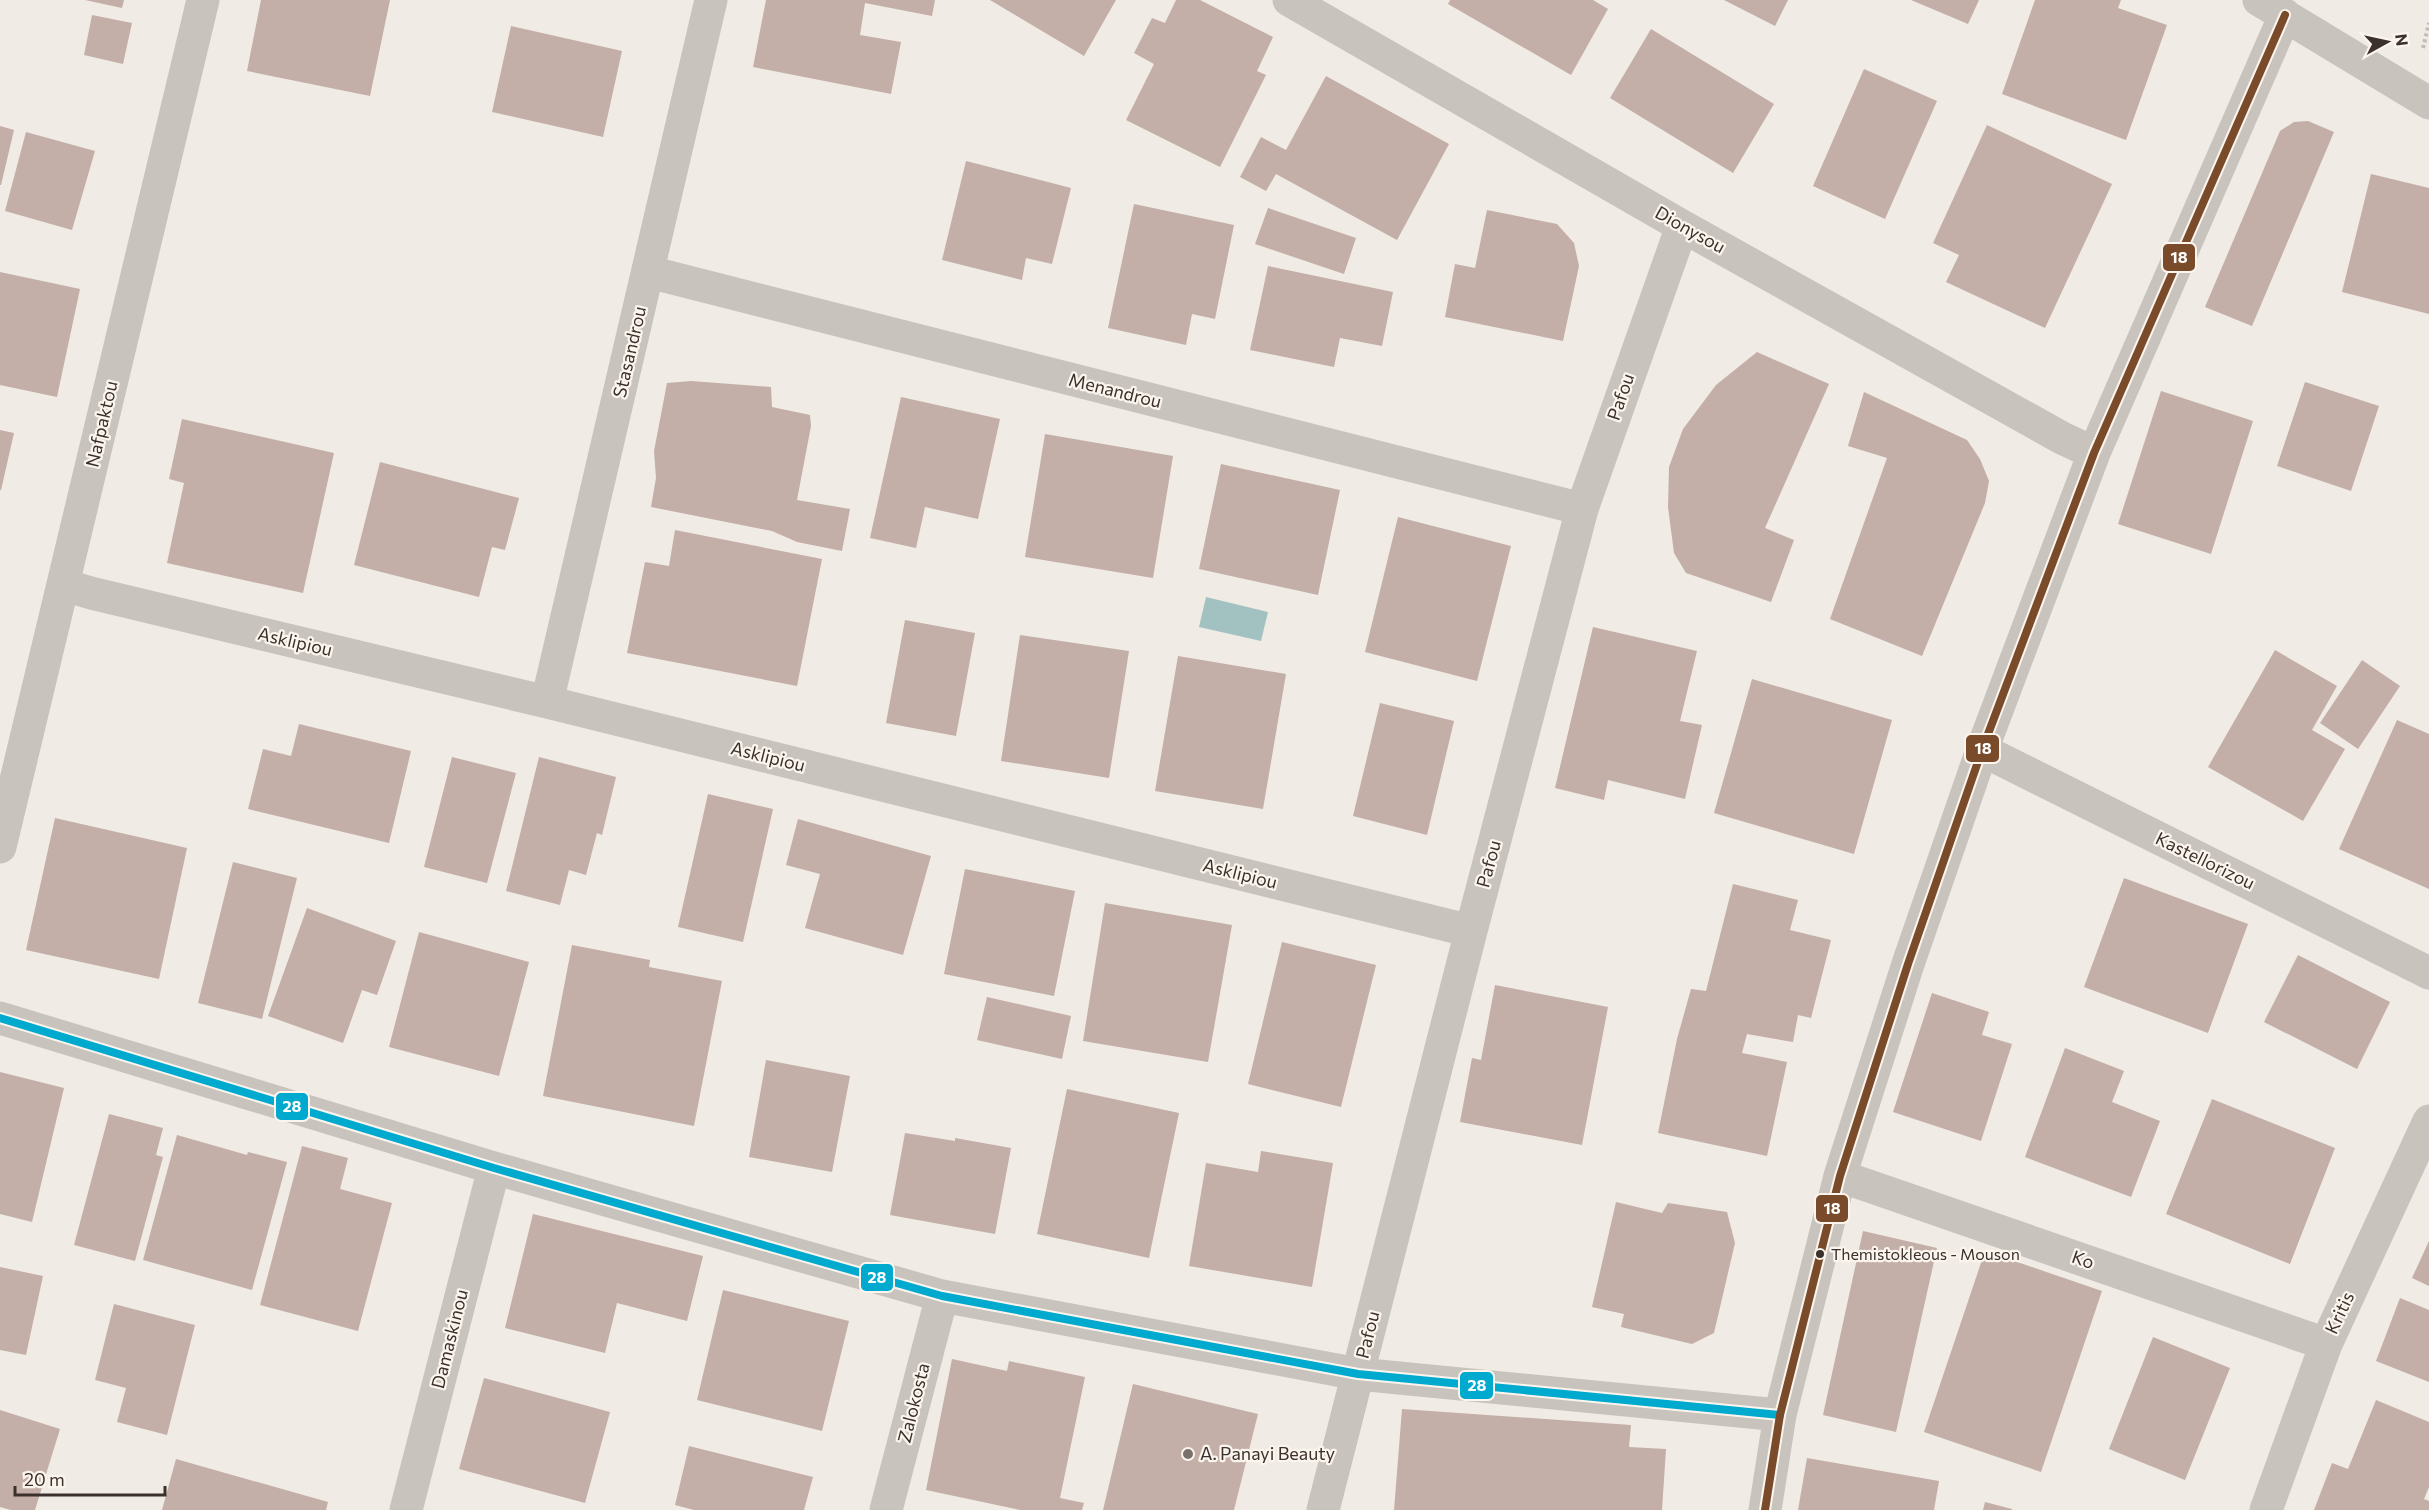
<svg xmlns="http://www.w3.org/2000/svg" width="2429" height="1510" viewBox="0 0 2429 1510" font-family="Commissioner,sans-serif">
  <rect width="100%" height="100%" fill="#f0ebe5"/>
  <path fill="#a1c2c1" d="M1206 597 1268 612 1261 641 1199 627Z"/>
  <path fill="#c3afa7" d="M85 0H124L122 8Z
    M261 0H390L370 96 247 71Z
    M766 0H935L932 16 865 3 860 35 901 42 891 94 753 67Z
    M990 0H1116L1084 56Z
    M1176 0H1200L1273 37 1257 71 1266 75 1220 167 1126 120 1154 64 1134 53 1152 18 1165 23Z
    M1450 0H1593L1608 9 1571 75 1448 4Z
    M1724 0H1788L1775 26Z
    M1911 0H1979L1968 24Z
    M2035 0H2121L2118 8 2167 25 2126 140 2002 94Z
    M92 15 132 23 123 64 84 55Z
    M511 26 622 51 603 137 492 112Z
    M1651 29 1774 104 1733 173 1610 98Z
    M1864 69 1937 101 1885 219 1813 186Z
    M1326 76 1449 144 1397 240 1276 174 1266 191 1240 177 1261 137 1286 150Z
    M2308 121 2334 132 2252 326 2205 307 2280 131 2294 122Z
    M1987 125 2112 184 2045 328 1946 282 1959 255 1933 243Z
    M0 126 14 130 1 185H0Z
    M26 132 95 151 72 230 5 211Z
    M966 161 1071 188 1052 264 1026 258 1022 280 942 260Z
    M2371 174 2429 188V314L2342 292Z
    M1134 204 1234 225 1215 319 1192 314 1186 345 1108 328Z
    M1268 208 1356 238 1344 274 1255 244Z
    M1487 210 1557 224 1574 243 1579 266 1563 341 1445 317 1455 264 1475 268Z
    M1268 266 1393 292 1382 346 1340 338 1334 367 1250 350Z
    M0 272 80 289 57 397 0 385Z
    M1757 352 1829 384 1765 528 1794 540 1771 602 1686 573 1674 553 1668 507 1669 467 1683 429 1716 385Z
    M691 381 771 387 772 407 810 415 811 426 797 500 850 509 842 551 797 542 772 531 651 507 656 478 654 451 667 383Z
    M2305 382 2379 406 2351 491 2277 466Z
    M2161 391 2253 421 2211 554 2118 524Z
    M1864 392 1967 440 1980 459 1989 481 1985 503 1922 656 1830 619 1887 458 1848 446Z
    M901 397 1000 419 978 519 925 507 916 548 870 538Z
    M182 419 334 453 303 593 167 563 184 483 169 479Z
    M0 430 14 433 1 490H0Z
    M1045 434 1173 456 1153 578 1025 557Z
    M380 462 519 498 505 550 492 547 479 597 354 565Z
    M1221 464 1340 490 1318 595 1199 569Z
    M1398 517 1511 546 1477 681 1365 652Z
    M675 530 822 559 797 686 627 653 645 562 669 566Z
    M905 620 975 633 956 736 886 723Z
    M1593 627 1697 651 1680 721 1702 725 1685 799 1608 780 1604 800 1555 788Z
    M1020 635 1129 651 1109 778 1001 761Z
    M2275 650 2337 686 2312 730 2345 749 2303 821 2208 767Z
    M1178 656 1286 674 1263 809 1155 791Z
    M2362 660 2400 686 2358 749 2320 723Z
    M1752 679 1892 720 1854 854 1714 813Z
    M1380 703 1454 721 1427 835 1353 816Z
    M2397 720 2429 734V889L2339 849Z
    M299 724 411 751 389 843 248 809 263 749 291 756Z
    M452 757 516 773 487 883 424 867Z
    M539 757 616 777 602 835 597 833 586 875 569 870 560 905 506 891Z
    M708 794 773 809 743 942 678 927Z
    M55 818 187 848 159 979 26 950Z
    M798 819 931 856 903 955 805 928 820 874 786 865Z
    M233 862 297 878 262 1019 198 1003Z
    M965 869 1075 891 1054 996 944 974Z
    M2124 878 2248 924 2208 1033 2084 987Z
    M1733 884 1798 900 1790 930 1831 940 1811 1018 1798 1015 1793 1042 1747 1034 1742 1053 1787 1062 1767 1156 1658 1133 1677 1039 1691 989 1706 991Z
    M1105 903 1232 925 1208 1062 1083 1041Z
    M307 908 396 941 377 995 362 990 343 1043 268 1016Z
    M419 932 529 962 499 1076 389 1047Z
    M1282 942 1376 965 1341 1107 1248 1084Z
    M572 945 650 960 649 967 722 981 694 1126 543 1096Z
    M2298 955 2390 1002 2357 1069 2264 1022Z
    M1495 985 1608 1007 1582 1145 1460 1122 1472 1058 1481 1060Z
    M1932 993 1989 1012 1982 1035 2012 1044 1981 1141 1893 1112Z
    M987 997 1071 1016 1062 1059 977 1040Z
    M2065 1048 2124 1071 2112 1102 2160 1121 2131 1197 2025 1157Z
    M766 1060 850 1076 832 1172 749 1157Z
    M0 1072 64 1088 32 1222 0 1214Z
    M1067 1089 1179 1113 1149 1258 1037 1234Z
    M2212 1099 2335 1148 2290 1264 2166 1214Z
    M109 1114 163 1128 156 1155 163 1157 135 1261 74 1245Z
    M905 1133 955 1141V1138L1011 1148 995 1234 890 1215Z
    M177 1135 247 1155 248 1152 287 1162 252 1290 143 1260Z
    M302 1146 348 1158 340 1189 392 1203 358 1331 260 1305Z
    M1261 1151 1333 1163 1312 1287 1189 1266 1206 1163 1258 1172Z
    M1616 1202 1662 1213 1668 1203 1727 1212 1735 1243 1714 1333 1692 1344 1621 1327 1624 1314 1592 1307Z
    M533 1214 703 1256 687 1321 617 1303 605 1353 505 1328Z
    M1863 1231 1937 1248 1896 1432 1823 1415Z
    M2429 1241V1286L2412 1278Z
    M1985 1251 2102 1291 2041 1472 1924 1432Z
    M0 1267 43 1276 26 1355 0 1350Z
    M723 1290 849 1321 822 1431 697 1400Z
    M2400 1298 2429 1310V1382L2376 1361Z
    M114 1304 195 1325 167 1435 117 1422 126 1388 95 1380Z
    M2153 1337 2230 1368 2185 1480 2109 1449Z
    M952 1359 1007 1371 1009 1361 1085 1377 1060 1498 1084 1503 1082 1510H1020L926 1490Z
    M484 1378 610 1412 585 1503 459 1469Z
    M1133 1384 1258 1414 1234 1510H1103Z
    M2376 1400 2429 1422V1487L2424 1499 2429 1501V1510H2314L2332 1463 2348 1469Z
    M1402 1409 1631 1425 1629 1447 1666 1449 1662 1510H1394Z
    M0 1410 60 1429 35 1510H11L0 1507Z
    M689 1446 813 1477 804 1510H694L675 1505Z
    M1807 1458 1939 1481 1934 1510H1798Z
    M176 1459 328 1502 326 1510H162Z
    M1985 1502 2012 1509V1510H1983Z"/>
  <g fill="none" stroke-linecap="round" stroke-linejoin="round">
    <path stroke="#c2bbb6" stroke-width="4" stroke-dasharray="3 3" stroke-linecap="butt" d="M2423 48 2429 23"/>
    <path stroke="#c9c3be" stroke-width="33" d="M1289 0 1682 226 2062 438 2094 453
      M2259 0 2429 103
      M649 272 1582 509
      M64 585 91 593 547 702 1471 931
      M547 702 711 0
      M1982 750 2429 973
      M0 847 203 0
      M0 1018 494 1168 942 1296 1358 1374 1780 1415
      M1840 1176 2326 1344
      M406 1510 494 1168
      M886 1510 942 1296
      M1323 1510 1471 931 1582 509 1682 226
      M1765 1510 1780 1415 1840 1176 1908 964 1982 750 2094 453 2285 15
      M2266 1510 2326 1344 2429 1121"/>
    <defs>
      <path id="bus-1" d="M0 1018 494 1168 942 1296 1358 1374 1780 1415"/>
      <path id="bus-2" d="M1765 1510 1780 1415 1840 1176 1908 964 1982 750 2094 453 2285 15"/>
    </defs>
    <use href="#bus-1" stroke="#fbf5ee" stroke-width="12"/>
    <use href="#bus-2" stroke="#fbf5ee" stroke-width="12"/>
    <use href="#bus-1" stroke="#00a9ce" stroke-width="8"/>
    <use href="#bus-2" stroke="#7a4b2a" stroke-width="8"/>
  </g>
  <circle fill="#3b302b" stroke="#fbf5ee" stroke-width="2" cx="1820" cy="1254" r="5"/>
  <circle fill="#7a716c" stroke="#fbf5ee" stroke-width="2" cx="1188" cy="1454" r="6"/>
  <g text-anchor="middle" stroke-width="4.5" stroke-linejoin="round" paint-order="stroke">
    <g font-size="16" fill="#3b302b" stroke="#fbf5ee" text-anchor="start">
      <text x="1831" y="1260">Themistokleous - Mouson</text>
    </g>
    <g font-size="18" fill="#3b302b" stroke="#fbf5ee">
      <text transform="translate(1690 230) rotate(29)" y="6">Dionysou</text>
      <text transform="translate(630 352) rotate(-77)" y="6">Stasandrou</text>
      <text transform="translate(1115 391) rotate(14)" y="6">Menandrou</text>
      <text transform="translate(1621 397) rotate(-71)" y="6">Pafou</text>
      <text transform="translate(102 424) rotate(-77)" y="6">Nafpaktou</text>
      <text transform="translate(295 642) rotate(13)" y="6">Asklipiou</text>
      <text transform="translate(768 757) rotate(14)" y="6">Asklipiou</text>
      <text transform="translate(2205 861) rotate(26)" y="6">Kastellorizou</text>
      <text transform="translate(1489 864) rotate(-75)" y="6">Pafou</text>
      <text transform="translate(1240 874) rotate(14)" y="6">Asklipiou</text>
      <text transform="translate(2083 1260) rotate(19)" y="6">Ko</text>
      <text transform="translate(2340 1313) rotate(-65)" y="6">Kritis</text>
      <text transform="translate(1368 1335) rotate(-76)" y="6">Pafou</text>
      <text transform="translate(450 1339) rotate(-76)" y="6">Damaskinou</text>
      <text transform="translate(914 1403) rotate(-76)" y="6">Zalokosta</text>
    </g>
    <g font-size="18" fill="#3b302b" stroke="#fbf5ee" text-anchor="start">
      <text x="1200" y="1460">A. Panayi Beauty</text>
    </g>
  </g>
  <g stroke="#fbf5ee" stroke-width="2">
    <rect x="2162" y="243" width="34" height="29" rx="6" fill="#7a4b2a"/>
    <rect x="1965" y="734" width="35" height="29" rx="6" fill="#7a4b2a"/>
    <rect x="275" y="1092" width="34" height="29" rx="6" fill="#00a9ce"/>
    <rect x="1815" y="1194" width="34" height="29" rx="6" fill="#7a4b2a"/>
    <rect x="860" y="1263" width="34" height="29" rx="6" fill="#00a9ce"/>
    <rect x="1459" y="1371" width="35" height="29" rx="6" fill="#00a9ce"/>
  </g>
  <g font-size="16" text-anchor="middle" font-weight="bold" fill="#fff">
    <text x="2179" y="263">18</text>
    <text x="1983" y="754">18</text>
    <text x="292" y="1112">28</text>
    <text x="1832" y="1214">18</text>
    <text x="877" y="1283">28</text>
    <text x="1477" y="1391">28</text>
  </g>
  <g transform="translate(2387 42) rotate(82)" stroke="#fbf5ee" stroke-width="4.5" paint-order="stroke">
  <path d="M0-4.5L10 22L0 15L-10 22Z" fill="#3b302b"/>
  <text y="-9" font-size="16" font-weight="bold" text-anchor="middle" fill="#3b302b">N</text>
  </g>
  <path d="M15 1486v9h150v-9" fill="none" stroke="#3b302b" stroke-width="3"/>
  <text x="24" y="1486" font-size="18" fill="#3b302b" stroke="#fbf5ee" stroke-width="4.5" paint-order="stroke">20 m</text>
</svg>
